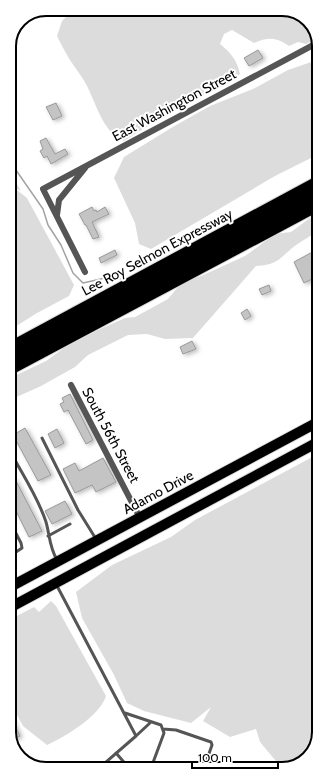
<svg xmlns="http://www.w3.org/2000/svg" width="328" height="778" viewBox="0 0 328 778" font-family="Cabin,sans-serif">
  <defs>
    <filter id="shadow"><feDropShadow dx="2.5" dy="1.5" stdDeviation="2" flood-color="#0004"/></filter>
  </defs>
  <rect width="100%" height="100%" fill="#fff"/>
  <path fill="#dcdcdc" d="M74 9H285C298 14 317 22 317 39L306 44 298 42 289 46C276 37 268 37 254 43L232 30 224 34 220 44C231 53 237 60 240 74L227 84 181 105 124 141C103 133 96 103 86 84 81 75 75 68 70 60 65 52 61 44 57 36L62 21Z
    M317 60V155L275 176 151 249 139 244 135 223 114 178 124 157 171 128 210 106 253 89 288 70Z
    M9 170 21 191 12 186 27 198 74 285 69 296 37 313 10 330Z
    M318 212V231C311 236 303 240 296 245 280 257 279 265 256 266L193 338 165 339 147 334 128 335 88 355 75 367 41 386 10 400V378L46 361 64 348 96 331 125 318 135 317 168 299 183 281 201 276 245 256 275 234 291 232Z
    M318 454 319 733C312 754 307 767 281 767L260 742 256 729 230 737 203 721 211 707 191 723 144 711 127 703 114 675 82 618 76 592 112 565 171 537 195 520Z
    M51 601 56 606 106 696C99 717 66 736 47 745L23 726 11 704V619L34 607 39 612Z"/>
  <g fill="none" stroke-linecap="round" stroke-linejoin="round">
    <path stroke="#a3a3a3" stroke-width="1.5" d="M9 160 43 209 48 225 61 245 73 273 83 283 114 276 120 279"/>
  </g>
  <path fill="#c4c4c4" stroke="#999" filter="url(#shadow)" d="M258 50 263 58 249 66 244 58Z
    M56 103 62 116 53 120 46 107Z
    M46 138 55 154 65 149 68 154 51 164 47 156 44 158 40 151 43 149 40 141Z
    M92 207 94 211 96 210 97 212 105 207 109 214 92 222 99 237 93 239 86 225H85L79 214Z
    M318 249V276L304 283 294 262Z
    M115 250 117 255 101 263 99 258Z
    M269 285 271 291 262 295 259 289Z
    M247 309 251 316 245 320 241 313Z
    M192 341 196 349 183 354 180 347Z
    M70 394 93 440 86 444 68 410 64 412 60 404 64 402 62 398Z
    M25 428 51 475 38 481 13 435Z
    M57 429 64 443 55 448 48 434Z
    M103 458 116 482 96 492 92 485 75 493 63 469 75 463 79 471Z
    M15 479 42 531 29 537 10 499V482Z
    M65 501 72 514 52 524 45 511Z
    M11 718 20 736 11 740Z"/>
  <g fill="none" stroke-linecap="round" stroke-linejoin="round">
    <defs>
      <path id="primary" d="M10 587 318 422
        M11 607 318 442"/>
      <path id="motorway" d="M10 348 318 182
        M10 359 318 194
        M10 369 318 205"/>
    </defs>
    <use href="#primary" stroke="#dbdbdb" stroke-width="12"/>
    <use href="#motorway" stroke="#dbdbdb" stroke-width="14"/>
    <path stroke="#555" stroke-width="3" d="M42 438 78 510 96 539
      M10 451C22 474 38 497 46 522 50 536 49 546 57 560
      M10 522 21 543 22 548 10 556
      M48 536 70 524
      M56 584 136 736 98 769
      M125 713 161 725 164 733 151 768
      M163 729 176 730 211 742 212 745 204 768
      M136 736 151 722
      M116 753 129 768
      M152 765 161 768"/>
    <path stroke="#555" stroke-width="6" d="M57 215 59 200 85 168
      M85 272 43 189 317 43
      M71 385 140 518"/>
    <use href="#primary" stroke="#000" stroke-width="10"/>
    <use href="#motorway" stroke="#000" stroke-width="12"/>
  </g>
  <g text-anchor="middle" stroke-width="4" stroke-linejoin="round" paint-order="stroke">
    <g font-size="14" fill="#000" stroke="#fff">
      <text transform="translate(174 105) rotate(-28)" y="5">East Washington Street</text>
      <text transform="translate(157 252) rotate(-28)" y="5">Lee Roy Selmon Expressway</text>
      <text transform="translate(111 435) rotate(62)" y="5">South 56th Street</text>
      <text transform="translate(158 492) rotate(-28)" y="5">Adamo Drive</text>
    </g>
  </g>
  <path d="M0 0H328V778H0ZM46 16H282A30 30 0 0 1 312 46V732A30 30 0 0 1 282 762H46A30 30 0 0 1 16 732V46A30 30 0 0 1 46 16Z" fill="#fff" fill-rule="evenodd"/>
  <path fill="none" stroke="#000" stroke-width="2" d="M46 16H282A30 30 0 0 1 312 46V732A30 30 0 0 1 282 762H46A30 30 0 0 1 16 732V46A30 30 0 0 1 46 16Z"/>
  <path d="M192 762v6h86v-6" fill="none" stroke="#000000" stroke-width="2"/>
  <text x="198" y="762" font-size="12" fill="#000000" stroke="#ffffff" stroke-width="3" paint-order="stroke">100 m</text>
</svg>
